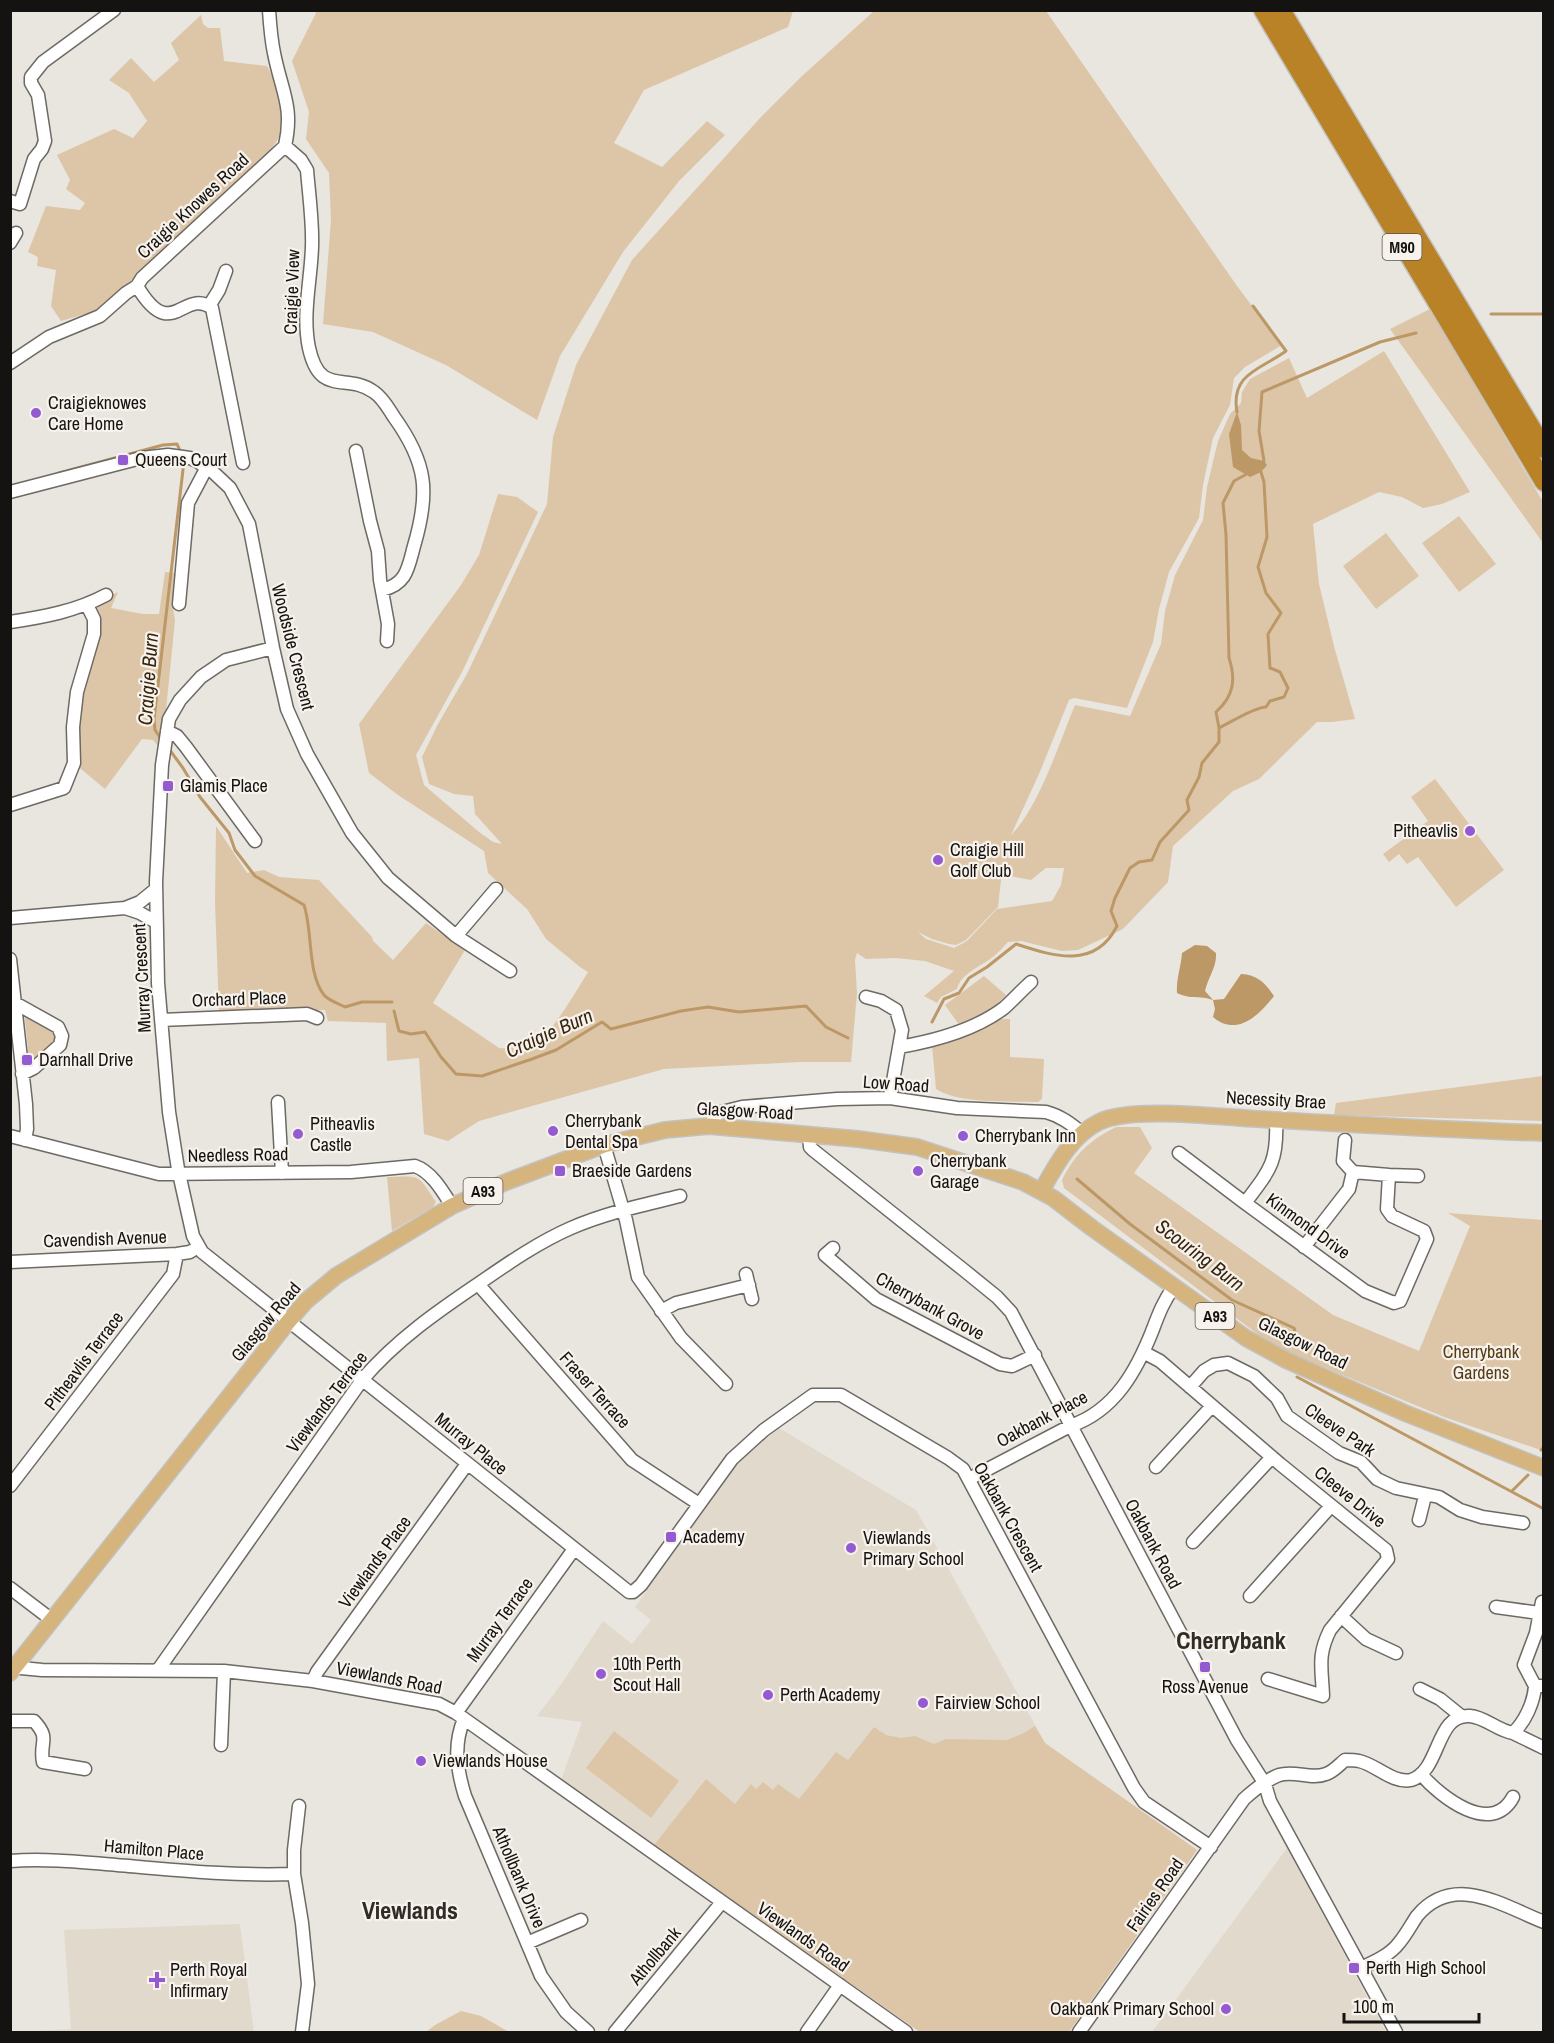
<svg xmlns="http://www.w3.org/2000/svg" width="1554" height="2043" viewBox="0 0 1554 2043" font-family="'Archivo Narrow',sans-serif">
  <rect width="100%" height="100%" fill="#e9e5df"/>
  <path fill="#e2d9cd" d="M779 1428 916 1510 1045 1743 1197 1850 1069 2032H920L561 1780 582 1722 537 1716 560 1686 603 1621 632 1644 651 1620 635 1607 728 1475 744 1458Z
    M1287 1848 1386 2032H1152Z
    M240 1924 254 2032H13L71 2029 64 1930Z"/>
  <path fill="#ddc6a7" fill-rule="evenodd" d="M317 11V10L793 11 788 27 644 90 614 143 662 167 707 121 725 135 679 181 623 252 560 356 537 420 446 365 373 332 323 324 331 220 329 173 306 139 309 112 292 61Z
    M874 11H1046L1237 286 1282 345 1245 367 1234 378 1230 405 1213 438 1203 485 1199 518 1169 572 1159 609 1153 642 1127 708 1074 698 1069 700 1039 774 1011 835C1038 809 1060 741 1075 705L1130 716 1161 644 1165 611 1175 575 1203 520 1207 487 1218 441 1230 414 1241 403 1242 392 1250 379 1289 358 1307 398 1384 351 1470 492 1442 504 1423 508 1402 497 1379 492 1313 524 1319 584 1335 650 1355 719 1332 722H1317L1259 779 1233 791 1173 846 1168 882 1123 929 1078 950 1062 951 1021 941 1008 942C1003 947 999 952 994 956 982 966 961 973 957 989L941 997 937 1003 924 996 954 971 925 961 896 958 866 959 857 953 855 960 857 993 851 1062H800L664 1069 479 1121 448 1141 424 1134 419 1058 387 1061 386 1023 328 1021 325 1010 219 1012 215 902 216 826 247 873 264 870 279 877 319 880 372 937 373 941 393 960 426 923 465 950 433 1003 499 1048C515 1050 536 1041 548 1031 559 1021 580 985 588 972L580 967 546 939 527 909 488 873 484 851 398 795 369 773 359 724 461 585 479 555 498 494 517 497 538 512 462 672 416 755 424 785 479 832 493 842 502 844 475 814 473 796 454 794 429 784 422 757 438 724 467 674 547 504 553 437 576 365 632 260 761 117 801 77ZM1046 868H1064L1061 885 1052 901 997 909 967 941 954 948 926 939 918 932 932 939 949 944 956 945 966 940 998 907 1002 871 1010 876 1031 880Z
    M201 15 203 24 208 28H220L224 61 267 66C277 85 287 110 281 132 279 139 273 146 269 153L99 310 61 321 51 306 56 270 37 266 38 257 28 252 46 206 80 210 85 203 66 189 70 180 57 155 114 129 133 138 147 121 129 93 109 80 131 58 154 82 179 60 171 43Z
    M1430 309 1543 502V543L1390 329Z
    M1459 516 1496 564 1459 592 1422 543Z
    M1386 533 1419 576 1376 609 1343 566Z
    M165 572 175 573 173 609 175 620 165 720 160 735 159 747 153 740 142 739 105 789 75 764V738L87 668 89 606 118 592 111 608 143 614H159Z
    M1435 779 1504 870 1456 907 1418 857 1407 864 1399 854 1389 862 1383 854 1428 821 1411 797Z
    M984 976 1006 995 988 1013 960 1026 945 1005Z
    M24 1010 56 1032V1041L30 1068Z
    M997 1019H1010V1057L1044 1059 1042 1099 1038 1102C1009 1101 959 1104 936 1089L932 1045Z
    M1543 1076V1121L1334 1115 1336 1103Z
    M1116 1127H1140L1152 1148 1134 1173 1333 1315 1419 1351 1470 1226 1448 1213 1543 1220 1544 1447 1541 1450 1444 1417 1292 1354 1264 1339 1064 1188 1062 1180C1075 1154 1090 1140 1116 1127Z
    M387 1177C421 1176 417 1173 436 1202L433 1207 392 1231Z
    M1035 1726 1045 1743 1197 1850 1069 2032H920L654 1845 706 1779 735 1804 751 1784 756 1789 763 1782 773 1790 778 1784 799 1799 836 1752 848 1760 874 1727 886 1735 901 1738 915 1736 934 1744 946 1739 1007 1740 1024 1733Z
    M614 1731 679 1781 651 1818 586 1768Z
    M461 2011 481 2016 509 2032H426L435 2025Z"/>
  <path fill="#bc9866" d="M1237 412 1241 425 1242 450 1251 458 1264 461 1267 465 1261 472 1250 477 1233 467 1229 434Z
    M1195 945 1207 946 1216 953C1217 967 1208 977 1205 991L1213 1000 1224 999 1241 974C1258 975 1265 983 1274 996 1259 1016 1236 1037 1213 1017L1215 1009 1213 1000C1199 995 1191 1000 1177 993 1176 979 1181 967 1182 953Z"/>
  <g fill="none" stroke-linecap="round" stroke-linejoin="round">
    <path stroke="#bc9866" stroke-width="3" d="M1491 314H1544
      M1237 412C1230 373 1262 369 1286 351L1253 306
      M1264 461 1259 431 1262 392 1380 342 1416 333
      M59 473 163 445 177 444 182 455
      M1219 728C1231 722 1255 707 1266 707L1270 701 1284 697 1288 688 1280 672 1270 668 1268 634 1281 613 1266 593 1258 567 1267 537 1264 482 1261 472
      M161 739 155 730 154 719 184 461
      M169 749 183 768 200 797 229 833 235 850 255 876 304 905C313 932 307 973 324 995 328 1000 339 1004 345 1007L362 1002H392
      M394 1011 399 1031 411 1034 425 1032 441 1057 456 1074 482 1076 532 1059 556 1050 602 1022 611 1029 681 1011 708 1007 739 1012 806 1006 826 1027 848 1038
      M932 1022 944 999 959 993 969 978 987 967 1016 944C1053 956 1095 970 1117 926L1111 911 1115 898 1130 868 1139 862 1152 860 1160 842 1189 810 1187 800 1199 777 1202 763 1219 742V728L1216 712C1234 696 1236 679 1229 658L1226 535 1223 503 1234 481 1245 475
      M1077 1179 1130 1224 1232 1300 1294 1328 1301 1350
      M1297 1377 1544 1509
      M1541 1450 1544 1447
      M1512 1491 1528 1475"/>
    <defs>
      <path id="minor" d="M285 146 301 160 307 170C309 195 313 222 312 247 311 280 302 315 309 348 320 398 346 372 374 392 383 398 388 408 394 417 427 463 430 492 414 546 408 568 407 584 382 590
        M10 201 20 204 34 159 42 149 45 141 38 95 31 83V77L43 62 114 10
        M10 243 16 233
        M137 286C172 345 183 287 212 308L243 463
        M209 306 219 290 226 271
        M10 363 49 337 100 316 126 293 137 286 142 278 285 146C294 106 281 90 274 53 271 39 270 25 269 10
        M356 451 370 521 378 551 380 580 388 624 387 641
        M10 492 141 458 168 455 190 458 197 461 213 472 230 488 249 524 273 648 287 709 307 754 352 833 388 878 456 936 510 971
        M179 604 188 503 207 467
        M10 622C44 617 76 611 106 595
        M273 648 226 660 201 677 180 700 169 719 162 765 156 882 158 983 169 1112 178 1169 193 1236 202 1252 629 1592H633L641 1585 732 1459 764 1430 813 1395H841L948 1458 963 1469 1134 1788 1144 1802 1211 1847
        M167 731 177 736 186 747 255 841
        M10 805 64 788 74 763 73 727 77 692 94 634V619L87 605
        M125 908 140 902 156 889
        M10 918 125 908 140 913 156 922
        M456 936 496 889
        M10 959 26 1104 27 1129 25 1140
        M866 997 881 1001 896 1010 902 1030 890 1098
        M15 1003 58 1027 62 1036 60 1045 34 1068 22 1074
        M161 1020 307 1014 317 1018
        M899 1047C934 1041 975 1030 1004 1008 1013 1000 1022 990 1031 982
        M278 1102 282 1173
        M1276 1120C1278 1162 1270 1170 1245 1203L1365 1291 1394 1303 1400 1301 1427 1239 1424 1231 1392 1216 1387 1209 1389 1175 1418 1176
        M709 1126 718 1113 742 1107 837 1099 890 1098 957 1108 1046 1112C1061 1116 1071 1124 1082 1133
        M809 1134 810 1147 813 1150 965 1271 997 1297 1011 1312 1237 1740 1265 1784 1270 1801 1396 2032
        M10 1136 159 1174 351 1172 415 1166C432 1172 443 1192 452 1206
        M1345 1140 1343 1161 1353 1172
        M604 1145 626 1220 638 1277 681 1338 726 1384
        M1179 1153 1245 1203
        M1304 1247 1349 1189 1353 1172 1389 1175
        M833 1248 825 1255 876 1299 1000 1364 1012 1366 1035 1355
        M10 1262 177 1254 190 1252 198 1247
        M746 1274 752 1299
        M478 1284 632 1460 699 1504
        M661 1311 676 1303 749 1285
        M1143 1352 1160 1361 1280 1464 1386 1550 1388 1559 1330 1630C1317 1656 1322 1668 1323 1696L1268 1679
        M1190 1387 1204 1371 1214 1365 1228 1363 1254 1376 1277 1398 1287 1416 1339 1453 1361 1462 1377 1479 1396 1488 1439 1497 1460 1510 1482 1517 1523 1523
        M1156 1467 1212 1406
        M969 1479 1070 1426C1115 1411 1137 1370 1153 1329 1159 1313 1164 1300 1174 1287
        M10 1486 173 1274 177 1254
        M1419 1520 1425 1496
        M1193 1542 1272 1457
        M10 1588 52 1620
        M1250 1596 1331 1506
        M1542 1602 1536 1633 1524 1665 1535 1686H1544
        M1496 1607 1539 1613
        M1341 1616 1366 1639 1396 1653
        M10 1667 42 1670 224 1671 313 1681 439 1704 456 1713 906 2032
        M158 1670 362 1380C396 1340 438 1311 481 1282 510 1262 539 1242 571 1228 606 1213 643 1205 680 1196
        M313 1681 317 1672 467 1464
        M1420 1689 1440 1699 1461 1716
        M456 1713 574 1549
        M464 1719C453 1745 457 1770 465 1796L541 1976 566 2012 588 2032
        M10 1721H34C51 1739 39 1742 43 1762L85 1769
        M1513 1733 1544 1748
        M221 1745 224 1671
        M1421 1774C1440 1797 1492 1837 1513 1797
        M299 1806 294 1850V1874L302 1923 308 1984 302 2032
        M10 1861C50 1858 90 1863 129 1866 185 1871 239 1876 294 1874
        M527 1943 581 1920
        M1361 1968C1374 1962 1390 1955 1399 1943 1406 1935 1411 1925 1417 1916 1454 1872 1503 1906 1544 1922
        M615 2032 722 1902
        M807 2032 840 1985
        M1079 2032 1244 1799C1253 1791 1268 1779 1279 1775 1295 1770 1311 1780 1326 1774 1333 1772 1340 1764 1345 1760 1349 1760 1355 1760 1359 1761 1375 1764 1393 1784 1411 1780 1441 1771 1435 1713 1470 1716 1485 1717 1498 1731 1513 1733 1525 1722 1534 1702 1535 1686"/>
      <path id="major" d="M1042 1190C1056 1165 1072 1135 1099 1122 1130 1106 1220 1117 1257 1119 1352 1124 1448 1130 1544 1133
        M10 1673 288 1322 306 1301 336 1276 452 1206 506 1182 604 1145 665 1130 709 1126 858 1139 917 1147 1023 1182 1053 1198 1092 1228 1246 1338 1286 1360 1405 1413 1544 1468"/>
      <path id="highway" d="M1263 10 1544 482
        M1281 10 1544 449"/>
    </defs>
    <use href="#minor" stroke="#6d6964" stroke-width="15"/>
    <use href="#major" stroke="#c2c2c1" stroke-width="18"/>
    <use href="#highway" stroke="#c2c2c1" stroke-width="21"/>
    <use href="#minor" stroke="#fff" stroke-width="12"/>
    <use href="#major" stroke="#d5b47d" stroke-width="15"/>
    <use href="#highway" stroke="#b98227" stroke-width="18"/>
  </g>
  <g fill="#945ad2" stroke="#f7f2ec" stroke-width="2">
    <circle cx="36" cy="413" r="6"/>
    <rect x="117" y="454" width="12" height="12" rx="3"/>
    <rect x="162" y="780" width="12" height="12" rx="3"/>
    <circle cx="1470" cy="831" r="6"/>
    <circle cx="938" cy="860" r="6"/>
    <rect x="21" y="1054" width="12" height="12" rx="3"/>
    <circle cx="553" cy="1131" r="6"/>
    <circle cx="298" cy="1134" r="6"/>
    <circle cx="963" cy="1136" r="6"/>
    <rect x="554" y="1165" width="12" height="12" rx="3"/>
    <circle cx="918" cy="1171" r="6"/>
    <rect x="665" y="1531" width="12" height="12" rx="3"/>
    <circle cx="851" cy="1548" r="6"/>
    <rect x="1199" y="1661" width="12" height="12" rx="3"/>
    <circle cx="601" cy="1674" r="6"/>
    <circle cx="768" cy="1695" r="6"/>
    <circle cx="923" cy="1703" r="6"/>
    <circle cx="421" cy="1761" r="6"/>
    <rect x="1348" y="1962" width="12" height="12" rx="3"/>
    <path d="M154 1971h6v6h6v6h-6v6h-6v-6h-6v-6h6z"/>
    <circle cx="1226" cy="2009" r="6"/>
  </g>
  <g text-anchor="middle" stroke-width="4.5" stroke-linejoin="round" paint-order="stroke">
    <g fill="#f7f2ec" stroke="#595653" stroke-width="1.5">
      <rect x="1382.5" y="234" width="39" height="26" rx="4.5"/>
      <rect x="463.5" y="1178" width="39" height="26" rx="4.5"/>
      <rect x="1195.5" y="1303" width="39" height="26" rx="4.5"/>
    </g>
    <g font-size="16" font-weight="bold" fill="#151311">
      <text x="1402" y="253">M90</text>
      <text x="483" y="1197">A93</text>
      <text x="1215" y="1322">A93</text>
    </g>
    <g font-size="18" fill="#151311" stroke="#f7f2ec">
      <text transform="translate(193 206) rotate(-43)" y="6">Craigie Knowes Road</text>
      <text transform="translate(292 292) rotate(-88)" y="6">Craigie View</text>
      <text transform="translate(293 647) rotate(76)" y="6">Woodside Crescent</text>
      <text transform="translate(142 978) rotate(-93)" y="6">Murray Crescent</text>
      <text transform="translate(239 999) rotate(-2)" y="6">Orchard Place</text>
      <text transform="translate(896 1084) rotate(4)" y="6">Low Road</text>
      <text transform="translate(1276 1100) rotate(3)" y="6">Necessity Brae</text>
      <text transform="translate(745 1111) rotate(3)" y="6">Glasgow Road</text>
      <text transform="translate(238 1155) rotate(-1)" y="6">Needless Road</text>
      <text transform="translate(1308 1226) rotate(36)" y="6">Kinmond Drive</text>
      <text transform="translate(105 1239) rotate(-2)" y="6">Cavendish Avenue</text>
      <text transform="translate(930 1306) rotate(29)" y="6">Cherrybank Grove</text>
      <text transform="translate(266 1322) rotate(-50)" y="6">Glasgow Road</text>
      <text transform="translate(1303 1343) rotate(26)" y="6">Glasgow Road</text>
      <text transform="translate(84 1361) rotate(-53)" y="6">Pitheavlis Terrace</text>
      <text transform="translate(595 1390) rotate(48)" y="6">Fraser Terrace</text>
      <text transform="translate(327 1402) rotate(-53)" y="6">Viewlands Terrace</text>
      <text transform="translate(1042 1419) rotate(-28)" y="6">Oakbank Place</text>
      <text transform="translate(1340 1430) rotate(34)" y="6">Cleeve Park</text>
      <text transform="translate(471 1444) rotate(39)" y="6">Murray Place</text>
      <text transform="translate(1350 1497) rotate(39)" y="6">Cleeve Drive</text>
      <text transform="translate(1008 1517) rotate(61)" y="6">Oakbank Crescent</text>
      <text transform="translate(1153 1544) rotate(62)" y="6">Oakbank Road</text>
      <text transform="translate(375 1562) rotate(-54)" y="6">Viewlands Place</text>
      <text transform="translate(500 1620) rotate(-54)" y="6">Murray Terrace</text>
      <text transform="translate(389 1678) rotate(11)" y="6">Viewlands Road</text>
      <text transform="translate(154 1850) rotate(5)" y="6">Hamilton Place</text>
      <text transform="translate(519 1877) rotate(67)" y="6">Athollbank Drive</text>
      <text transform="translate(1155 1895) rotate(-55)" y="6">Fairies Road</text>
      <text transform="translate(803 1937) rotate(35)" y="6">Viewlands Road</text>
      <text transform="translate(655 1956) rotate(-50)" y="6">Athollbank</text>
    </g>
    <g font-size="18" fill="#151311" stroke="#f7f2ec" text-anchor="start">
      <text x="48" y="409">Craigieknowes<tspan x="48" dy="21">Care Home</tspan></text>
      <text x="135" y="466">Queens Court</text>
      <text x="180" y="792">Glamis Place</text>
      <text x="1458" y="837" text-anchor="end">Pitheavlis</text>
      <text x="950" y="856">Craigie Hill<tspan x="950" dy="21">Golf Club</tspan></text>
      <text x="39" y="1066">Darnhall Drive</text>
      <text x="565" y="1127">Cherrybank<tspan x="565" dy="21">Dental Spa</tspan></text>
      <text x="310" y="1130">Pitheavlis<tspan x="310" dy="21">Castle</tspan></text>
      <text x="975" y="1142">Cherrybank Inn</text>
      <text x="930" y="1167">Cherrybank<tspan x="930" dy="21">Garage</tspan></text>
      <text x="572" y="1177">Braeside Gardens</text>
      <text x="683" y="1543">Academy</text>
      <text x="863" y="1544">Viewlands<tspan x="863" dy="21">Primary School</tspan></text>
      <text x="613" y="1670">10th Perth<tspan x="613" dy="21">Scout Hall</tspan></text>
      <text x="1205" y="1693" text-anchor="middle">Ross Avenue</text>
      <text x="780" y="1701">Perth Academy</text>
      <text x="935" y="1709">Fairview School</text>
      <text x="433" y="1767">Viewlands House</text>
      <text x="1366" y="1974">Perth High School</text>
      <text x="170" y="1976">Perth Royal<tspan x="170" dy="21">Infirmary</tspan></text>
      <text x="1214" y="2015" text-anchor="end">Oakbank Primary School</text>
    </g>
    <g font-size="18" fill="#563c14" stroke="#f7f2ec">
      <text x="1481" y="1358">Cherrybank<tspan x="1481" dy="21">Gardens</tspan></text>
    </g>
    <g font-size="20" font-style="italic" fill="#36260f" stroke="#f7f2ec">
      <text transform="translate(148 679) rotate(-86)" y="7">Craigie Burn</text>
      <text transform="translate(549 1033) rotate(-24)" y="7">Craigie Burn</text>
      <text transform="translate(1200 1255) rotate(37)" y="7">Scouring Burn</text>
    </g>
    <g font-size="24" font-weight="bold" fill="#302c27" stroke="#f7f2ec">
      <text x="1231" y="1649">Cherrybank</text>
      <text x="410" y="1919">Viewlands</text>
    </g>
  </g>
  <rect width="1554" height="2043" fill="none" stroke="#151311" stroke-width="24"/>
  <path d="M1344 2013v9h135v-9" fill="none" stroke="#151311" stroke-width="3"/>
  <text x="1353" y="2013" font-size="18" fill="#151311" stroke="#f7f2ec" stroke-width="4.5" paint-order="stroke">100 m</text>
</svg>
